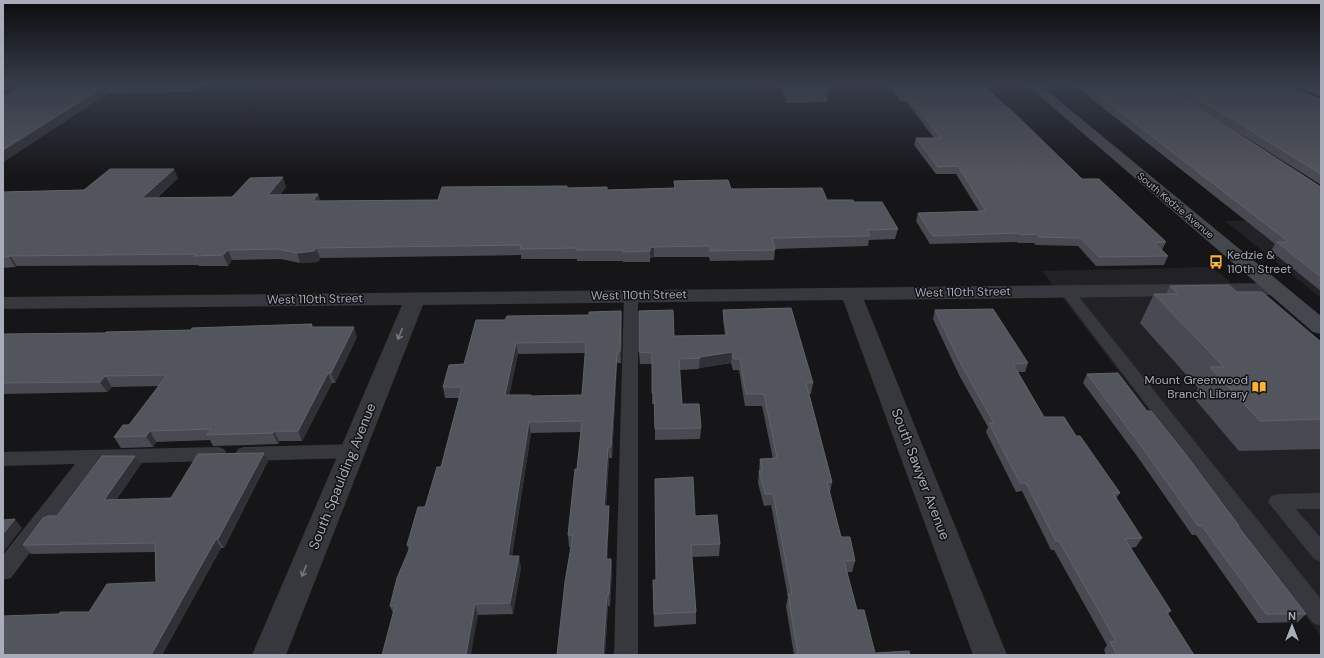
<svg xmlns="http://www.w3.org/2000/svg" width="1324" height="658" viewBox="0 0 1324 658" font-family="'DM Sans',sans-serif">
  <rect width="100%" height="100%" fill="#161619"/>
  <path fill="#222226" d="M1321 220V298L1225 221Z
    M1213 267 1321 363V636L1042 271Z"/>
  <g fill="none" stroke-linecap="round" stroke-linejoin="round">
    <path fill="#37383e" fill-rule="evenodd" d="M1066 286 1071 287 1321 599V626L1313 623 1061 293 1059 290 1061 287Z
      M631 291 636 292 638 295V655H614L624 295 626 292Z
      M353 444 359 446 362 451 359 456 353 458 244 461 238 459 235 454 238 449 244 447Z
      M218 447 224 449 227 454 224 459 218 461 96 464 11 578 3 580V555L75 464 3 466V452Z
      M1321 493V509H1296L1321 538V562L1314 559 1268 502 1271 496 1278 494Z"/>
    <path fill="#37383e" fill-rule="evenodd" d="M1276 283 1283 285 1286 289 1283 293 1276 295 864 300 1007 655H973L843 300 423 305 286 655H252L402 305 3 309V297Z"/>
    <path fill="#45474e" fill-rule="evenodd" d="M1026 84H1039L1321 316V334L1313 332Z"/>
  </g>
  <path fill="#494a51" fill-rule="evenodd" d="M28 84H204L192 92 108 93 3 162V97Z
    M780 84H825L829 91 827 102 787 103Z
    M888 84H982L1006 107 1082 179 1166 242 1162 250 1168 256 1164 265 1096 266 1078 246 1036 245 1034 243H1018L1017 242 930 244 916 221 918 213 979 211 956 174H936L914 145 916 138H934L906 101H900Z
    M1073 84H1161L1321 187V291L1271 251 1275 244Z
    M1161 84H1284L1321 100V185Z
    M1293 84H1321V97Z
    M178 178 157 198 232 197 286 187 280 195 318 194 320 201 438 200 567 188 607 190 674 188V181L731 189 827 200 854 202 898 229 895 239 869 240 868 246 775 249 774 260 710 261 709 257H654L650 258V262H623V261H577V259H521V255L320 258 318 262 300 263 281 259 232 260 228 266H199L198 265 17 266 15 267 3 268V192L84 190Z
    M1170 286 1237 292 1321 342V449L1239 451 1193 397 1198 388 1140 323 1154 294H1166Z
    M723 310 813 383 811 394H809L832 482 830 493 841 537 855 561 852 572H847L857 610 875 653 794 655 786 606 788 597 771 505 764 506 758 483 760 459H773L762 406H745L739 370H733L731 363 699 368V369L679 370 682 404 701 428 700 439 655 440V404H652V364H640L639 352 674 336 725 335 723 320Z
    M935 310 1028 363 1025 372H1018L1044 417 1076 436 1120 493 1116 498 1142 538 1136 547 1130 548 1171 611 1168 614 1194 655H1106L1104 650 1107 645 1054 550H1051L1022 491 1016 492 986 432 988 427 959 375 933 319Z
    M621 311 622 322 621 363H617L612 458H609L606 506 609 517 607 559H611L612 571 610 606H608L605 655H557L571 547H569L568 535 577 469 581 432 531 433 512 556 521 567 513 614 478 615 393 613 390 606 409 551 407 545 425 507 441 467 459 398H445L443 387 505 320 589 315ZM586 353 582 395 532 396 509 395 518 354Z
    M312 324 313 327 357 337 335 383H332L302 441H279L278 444 213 446 210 440 156 442 153 447 121 448 114 437 129 425 159 386 112 387 107 392 3 394V334L105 333 191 330Z
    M1087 374 1147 411 1239 526V527L1306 614 1298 622 1258 623 1196 535H1192L1137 456 1083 383Z
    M135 456 141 464 116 500 171 498 268 461 224 548H221L162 655H3L59 614 89 612 156 582 155 552 31 554 23 545 57 516Z
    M695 516 720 544 719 556 692 557 696 612V624L654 627 653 580H656Z"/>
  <path fill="#303136" d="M191 84H204L192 92 189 85Z
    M105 86 108 93 3 162V150Z
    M174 169 178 178 146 207 142 198Z
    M283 177 286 187 272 205 268 195Z
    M318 194 321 204 313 201Z
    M654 247V257L650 258V248Z
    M316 248 320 258 318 262 300 263 297 253Z
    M228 250 232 260 228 266 223 255Z
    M10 256 17 266 15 267 9 257Z
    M621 311 622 322 621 363 620 352Z
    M354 327 357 337 335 383 331 373Z
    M516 343 518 354 507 407 505 395Z
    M617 352V363L612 458 611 447Z
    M732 352 731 363 699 368 700 357Z
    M328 373 332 383 302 441 298 431Z
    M105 376 112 387 107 392 100 382Z
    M529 422 531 433 510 567 508 556Z
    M150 431 156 442 153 447 146 436Z
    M274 431 279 441 278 444 273 433Z
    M608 447 609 458 605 517 604 506Z
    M264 453 268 461 224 548 218 539Z
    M135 456 141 464 110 509 104 500Z
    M609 506V517L607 570 606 559Z
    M15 519 22 528 3 553V534Z
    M216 539 221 548 162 655H151Z
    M519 556 521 567 513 614 510 603Z
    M611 559 612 571 610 606 609 595Z
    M607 595 608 606 605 655H603Z
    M475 604 478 615 471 655H466Z"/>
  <path fill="#53555c" stroke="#61636b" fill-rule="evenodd" d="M28 84H191L189 85 105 86 3 150V97Z
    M785 84H825L829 91 788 92Z
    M894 84H982L1006 107H1008L1082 179H1099L1166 242 1154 243 1168 256 1099 257 1081 238 1039 237 1037 234 1021 235 1019 233 933 236 918 213 986 211 958 166 938 167 916 138H941L907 95H902Z
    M1084 84H1161L1321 187V277L1277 242H1289Z
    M1175 84H1284L1321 100V174Z
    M1310 84H1321V89Z
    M110 169H174L142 198 232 197 250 178 283 177 268 195 318 194 313 201 438 200 442 187 567 186V188L607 187V190L675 188 674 181 728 180 731 189 822 188 827 200H853L854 202H882L898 229 867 230 870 236 772 238 775 250 710 251V246L654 247 650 248V251L623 252V250H576L577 248 520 249 521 245 316 248 314 251 297 253 278 249 228 250 223 255 194 256 196 254 10 256 9 257H3V192L84 190Z
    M1229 285 1237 292H1262L1321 342V419L1260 421 1210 367H1224L1154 294H1178L1170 286Z
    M791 308 813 383H806L832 482H827L841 537H850L855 561H844L857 610H864L875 653 909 651 910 655H798L788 594H792L773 494H765L759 471H762L760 459 777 458 764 394H746L740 359H734L732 352 700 357V358L679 359 682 404H699L701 428 655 429 654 393H652V353L639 352V311L673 310 674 336 727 335 723 310Z
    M993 309 1028 363 1013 364 1044 417H1064L1076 436H1080L1120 493H1113L1142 538 1125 539 1171 611H1166L1194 655H1117L1110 642 1116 641 1059 541H1056L1026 483H1020L989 423H994L962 366 935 310Z
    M621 311 620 352H617L611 447H608L604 506H609L606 559H611L609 595H607L603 655H557L565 582 573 535H568L575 469H577L582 421 529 422 508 556H519L510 603 475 604 466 655H382L395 606H390L397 578 411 545H407L418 507H425L437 467H441L462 387H443L449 365 464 364 476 320H505L507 316 589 315V312ZM586 342 582 395 531 396V395H505L516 343Z
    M312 324 310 327H354L331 373H328L298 431H274L273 433 207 435 211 429 150 431 146 436 114 437 123 425H129L167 375 105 376 100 382 3 383V334L105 333 106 332 191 330 192 328Z
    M1118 373 1147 411H1151L1187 456 1239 526H1238L1306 614H1266L1202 526H1198L1142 447 1087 374Z
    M264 453 218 539H216L151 655H3V616L59 614 60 612H89L107 584 156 582 155 543 23 545 43 518 48 516H57L102 456H135L104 500 171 498 198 454Z
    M693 477 695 516 717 515 720 544 691 545 696 612 654 614 653 580H656L655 479Z
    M15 519 3 534V520Z"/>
  <defs><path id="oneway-shaft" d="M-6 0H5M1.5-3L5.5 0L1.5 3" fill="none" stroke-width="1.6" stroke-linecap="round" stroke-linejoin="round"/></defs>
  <g stroke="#757882">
    <use href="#oneway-shaft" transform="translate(400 334) rotate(112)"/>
    <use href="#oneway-shaft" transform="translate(304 571) rotate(112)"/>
  </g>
  <linearGradient id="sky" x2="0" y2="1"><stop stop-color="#0c0c0e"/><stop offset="0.48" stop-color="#363c49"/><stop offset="1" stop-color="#363c49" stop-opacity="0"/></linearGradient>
  <rect width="1324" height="176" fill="url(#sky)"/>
  <defs>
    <symbol id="bus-bare" viewBox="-9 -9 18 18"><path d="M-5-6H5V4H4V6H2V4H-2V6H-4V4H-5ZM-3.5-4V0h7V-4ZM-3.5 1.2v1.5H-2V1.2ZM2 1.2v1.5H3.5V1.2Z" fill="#fdb42a" stroke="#111114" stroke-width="2.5" paint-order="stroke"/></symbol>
    <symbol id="library-bare" viewBox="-9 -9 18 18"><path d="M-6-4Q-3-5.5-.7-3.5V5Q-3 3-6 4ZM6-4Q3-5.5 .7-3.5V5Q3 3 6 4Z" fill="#fdb42a" stroke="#111114" stroke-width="2.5" paint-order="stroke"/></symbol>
  </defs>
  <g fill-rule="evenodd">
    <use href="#bus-bare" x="1206" y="252" width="20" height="20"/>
    <use href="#library-bare" x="1249" y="377" width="20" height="20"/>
  </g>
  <g text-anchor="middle" stroke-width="3" stroke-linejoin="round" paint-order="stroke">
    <g font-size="10" fill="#a8adb9" stroke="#111114">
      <text transform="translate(1176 205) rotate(40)" y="4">South Kedzie Avenue</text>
    </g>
    <g font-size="12" fill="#a8adb9" stroke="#111114" text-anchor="start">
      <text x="1227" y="259">Kedzie &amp;<tspan x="1227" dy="14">110th Street</tspan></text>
      <text x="1248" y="384" text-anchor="end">Mount Greenwood<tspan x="1248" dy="14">Branch Library</tspan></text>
    </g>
    <g font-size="12" fill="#a8adb9" stroke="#111114">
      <text transform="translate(963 292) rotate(-1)" y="4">West 110th Street</text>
      <text transform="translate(639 295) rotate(-1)" y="4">West 110th Street</text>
      <text transform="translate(315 299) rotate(-1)" y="4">West 110th Street</text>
    </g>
    <g font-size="14" fill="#a8adb9" stroke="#111114">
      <text transform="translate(921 474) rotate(69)" y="5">South Sawyer Avenue</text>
      <text transform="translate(342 476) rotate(-68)" y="5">South Spaulding Avenue</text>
    </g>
  </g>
  <rect width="1324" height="658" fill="none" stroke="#a8adb9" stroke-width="8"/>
  <g transform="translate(1292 626)" stroke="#111114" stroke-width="3" paint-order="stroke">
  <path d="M0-3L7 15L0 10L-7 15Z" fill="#a8adb9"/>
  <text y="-6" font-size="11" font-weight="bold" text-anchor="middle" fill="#a8adb9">N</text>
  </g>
</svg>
